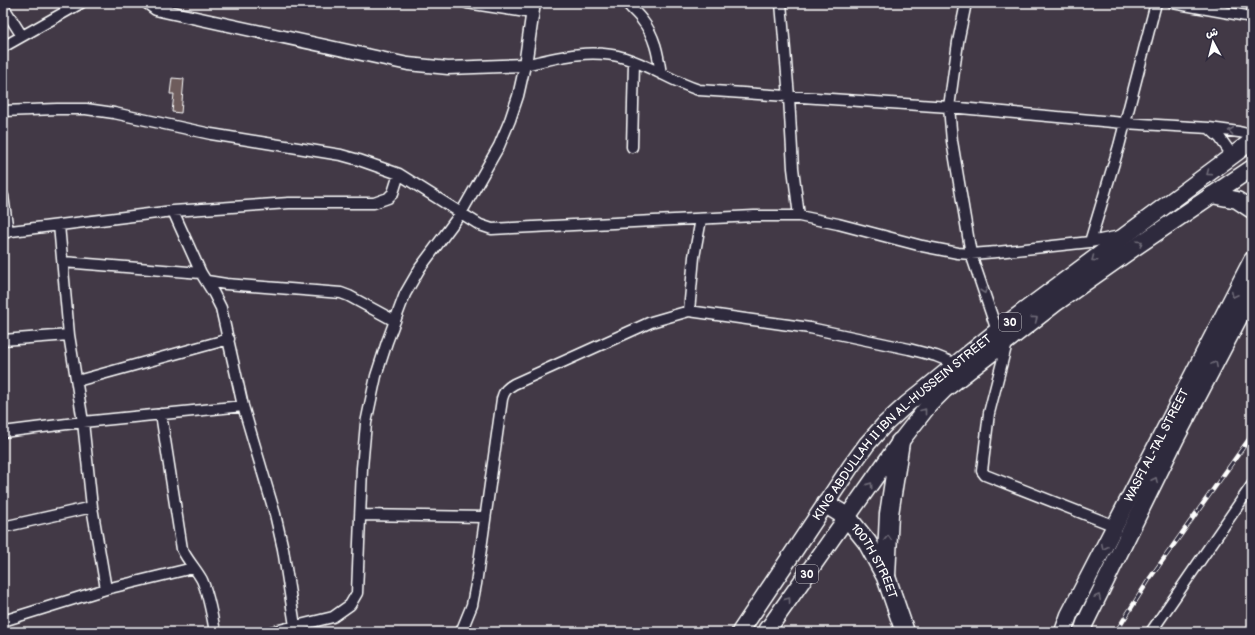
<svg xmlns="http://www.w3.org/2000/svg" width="1255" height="635" viewBox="0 0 1255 635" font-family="'Balsamiq Sans','Playpen Sans Arabic',sans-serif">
  <rect width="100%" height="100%" fill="#423946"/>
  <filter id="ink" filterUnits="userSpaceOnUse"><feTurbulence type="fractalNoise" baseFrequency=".025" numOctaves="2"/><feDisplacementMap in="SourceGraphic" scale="8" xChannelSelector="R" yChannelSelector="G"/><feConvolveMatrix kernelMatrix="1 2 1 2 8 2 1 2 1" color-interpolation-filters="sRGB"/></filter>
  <g filter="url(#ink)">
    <path fill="#6e5c5b" stroke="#fff" d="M172 78 184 79 181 113 172 112 174 94H170Z"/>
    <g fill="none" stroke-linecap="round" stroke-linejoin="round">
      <defs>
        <path id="minor" d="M467 3 532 13
          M627 3C631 9 638 14 642 20 655 36 658 54 661 74
          M781 3 789 97 793 168 799 216
          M966 3 958 42 949 107 952 141 971 254 997 331
          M1173 3 1252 17
          M3 6 22 36
          M3 47 81 3
          M3 111 57 109H86L114 113 211 134 341 155 359 160 399 174 480 225 492 229 754 216H799L838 224 922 246 958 253 971 254 997 252 1090 242 1120 236
          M1209 128 1220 138 1232 155
          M632 147 634 62
          M3 196 8 232
          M173 211 201 273 214 294 221 308 243 406 275 514 283 549 295 626
          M59 225 69 335 83 422 92 507 106 589
          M3 232 173 211 289 203H374L388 198 393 193 399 174
          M1090 242 1119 146 1156 3
          M63 262 201 273
          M207 281 226 284 341 293 349 296 395 321
          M689 311 694 257 701 219
          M1008 339 989 413 982 471 985 475 1115 526
          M3 340 69 335
          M77 381 229 339
          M161 414 182 549C187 560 196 569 202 580 209 596 212 615 215 632
          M3 432 83 422 243 406
          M360 515 485 517
          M3 527 92 507
          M3 621 106 589 193 568
          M271 632 333 617 350 605 357 593 362 468 366 423 376 376 387 342 405 294 420 268 461 213 499 146 510 120 518 96 525 65C558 57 591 48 625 58 651 66 673 82 699 90L949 107 1124 123 1209 128 1239 132 1252 135
          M461 632 472 605 476 584 502 399C504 391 507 388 514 384L651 322 689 311 810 328 909 349 936 356 956 364
          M1151 632 1252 485"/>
        <path id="tertiary" d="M148 3 156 9 164 11 408 64 448 68 525 65 534 3"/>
        <g id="primary">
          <path d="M1212 195 1237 200 1252 210"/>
          <path id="s1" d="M740 632 851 466 867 444 884 425 907 404 956 364 997 331 1252 141"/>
          <path d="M766 632 900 442 929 405 944 390 1056 303 1134 248 1252 168"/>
          <path id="s2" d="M1063 632 1069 615 1252 260"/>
          <path d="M1082 632 1085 623 1176 438 1252 293"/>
        </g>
        <g id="motorway">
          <path id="s3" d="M826 504 847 517 867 542 886 577 905 632"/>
          <path d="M886 576 889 514 900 442"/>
          <path d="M768 629 769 632"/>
        </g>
      </defs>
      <use href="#minor" stroke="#fff" stroke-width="13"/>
      <use href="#tertiary" stroke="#fff" stroke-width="15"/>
      <use href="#primary" stroke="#fff" stroke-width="19"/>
      <use href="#motorway" stroke="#fff" stroke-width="21"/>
      <use href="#minor" stroke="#2f2a3d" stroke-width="10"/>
      <use href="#tertiary" stroke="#2f2a3d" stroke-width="12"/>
      <use href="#primary" stroke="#2f2a3d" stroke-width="16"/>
      <use href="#motorway" stroke="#2f2a3d" stroke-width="18"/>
      <defs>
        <path id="rail" d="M1116 632 1150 578 1252 435"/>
      </defs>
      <use href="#rail" stroke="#fff" stroke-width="4.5"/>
      <use href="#rail" stroke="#2f2a3d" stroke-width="3" stroke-dasharray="9" stroke-linecap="butt"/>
    </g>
    <defs><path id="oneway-chevron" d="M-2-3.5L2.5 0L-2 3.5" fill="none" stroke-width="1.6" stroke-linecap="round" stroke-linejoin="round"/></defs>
    <g stroke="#6d6a77">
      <use href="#oneway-chevron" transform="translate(1231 131) rotate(-174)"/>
      <use href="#oneway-chevron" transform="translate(1209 173) rotate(143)"/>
      <use href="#oneway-chevron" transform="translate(1140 243) rotate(-34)"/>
      <use href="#oneway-chevron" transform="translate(1094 259) rotate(143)"/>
      <use href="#oneway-chevron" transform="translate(984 291) rotate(71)"/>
      <use href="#oneway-chevron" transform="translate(1234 295) rotate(117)"/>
      <use href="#oneway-chevron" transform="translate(1035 319) rotate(-37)"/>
      <use href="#oneway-chevron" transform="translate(1215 364) rotate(-62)"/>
      <use href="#oneway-chevron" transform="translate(924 411) rotate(-52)"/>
      <use href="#oneway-chevron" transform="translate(1155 480) rotate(-64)"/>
      <use href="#oneway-chevron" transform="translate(870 485) rotate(-55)"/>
      <use href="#oneway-chevron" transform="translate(888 538) rotate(-87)"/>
      <use href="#oneway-chevron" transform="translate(1104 547) rotate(117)"/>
      <use href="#oneway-chevron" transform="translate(1098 597) rotate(-64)"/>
      <use href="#oneway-chevron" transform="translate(788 600) rotate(-54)"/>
    </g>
  </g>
  <g text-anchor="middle" stroke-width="3.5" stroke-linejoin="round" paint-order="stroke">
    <g fill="#2f2a3d" stroke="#c1bfc5" stroke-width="1">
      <rect x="999" y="313" width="22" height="18" rx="3"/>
      <rect x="796" y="565" width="22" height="18" rx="3"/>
    </g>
    <g font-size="11" font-weight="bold" fill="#fff">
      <text x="1010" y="326">30</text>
      <text x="807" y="578">30</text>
    </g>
    <g font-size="12" fill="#fff" stroke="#2f2a3d">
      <text dy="4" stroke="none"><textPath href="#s1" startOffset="263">KING ABDULLAH II IBN AL-HUSSEIN STREET</textPath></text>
      <text dy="4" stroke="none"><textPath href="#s2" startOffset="209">WASFI AL-TAL STREET</textPath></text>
      <text dy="4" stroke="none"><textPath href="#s3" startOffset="77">100TH STREET</textPath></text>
    </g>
  </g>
  <rect width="1255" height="635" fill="none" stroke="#2f2a3d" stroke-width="16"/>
  <rect x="8" y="8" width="1239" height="619" fill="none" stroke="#fff" stroke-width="1.5" filter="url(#ink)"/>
  <g transform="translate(1213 42) rotate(353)" stroke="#2f2a3d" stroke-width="3" paint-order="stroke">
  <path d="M0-3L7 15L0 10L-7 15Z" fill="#ffffff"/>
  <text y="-6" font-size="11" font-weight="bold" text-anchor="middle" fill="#ffffff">ش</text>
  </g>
</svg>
